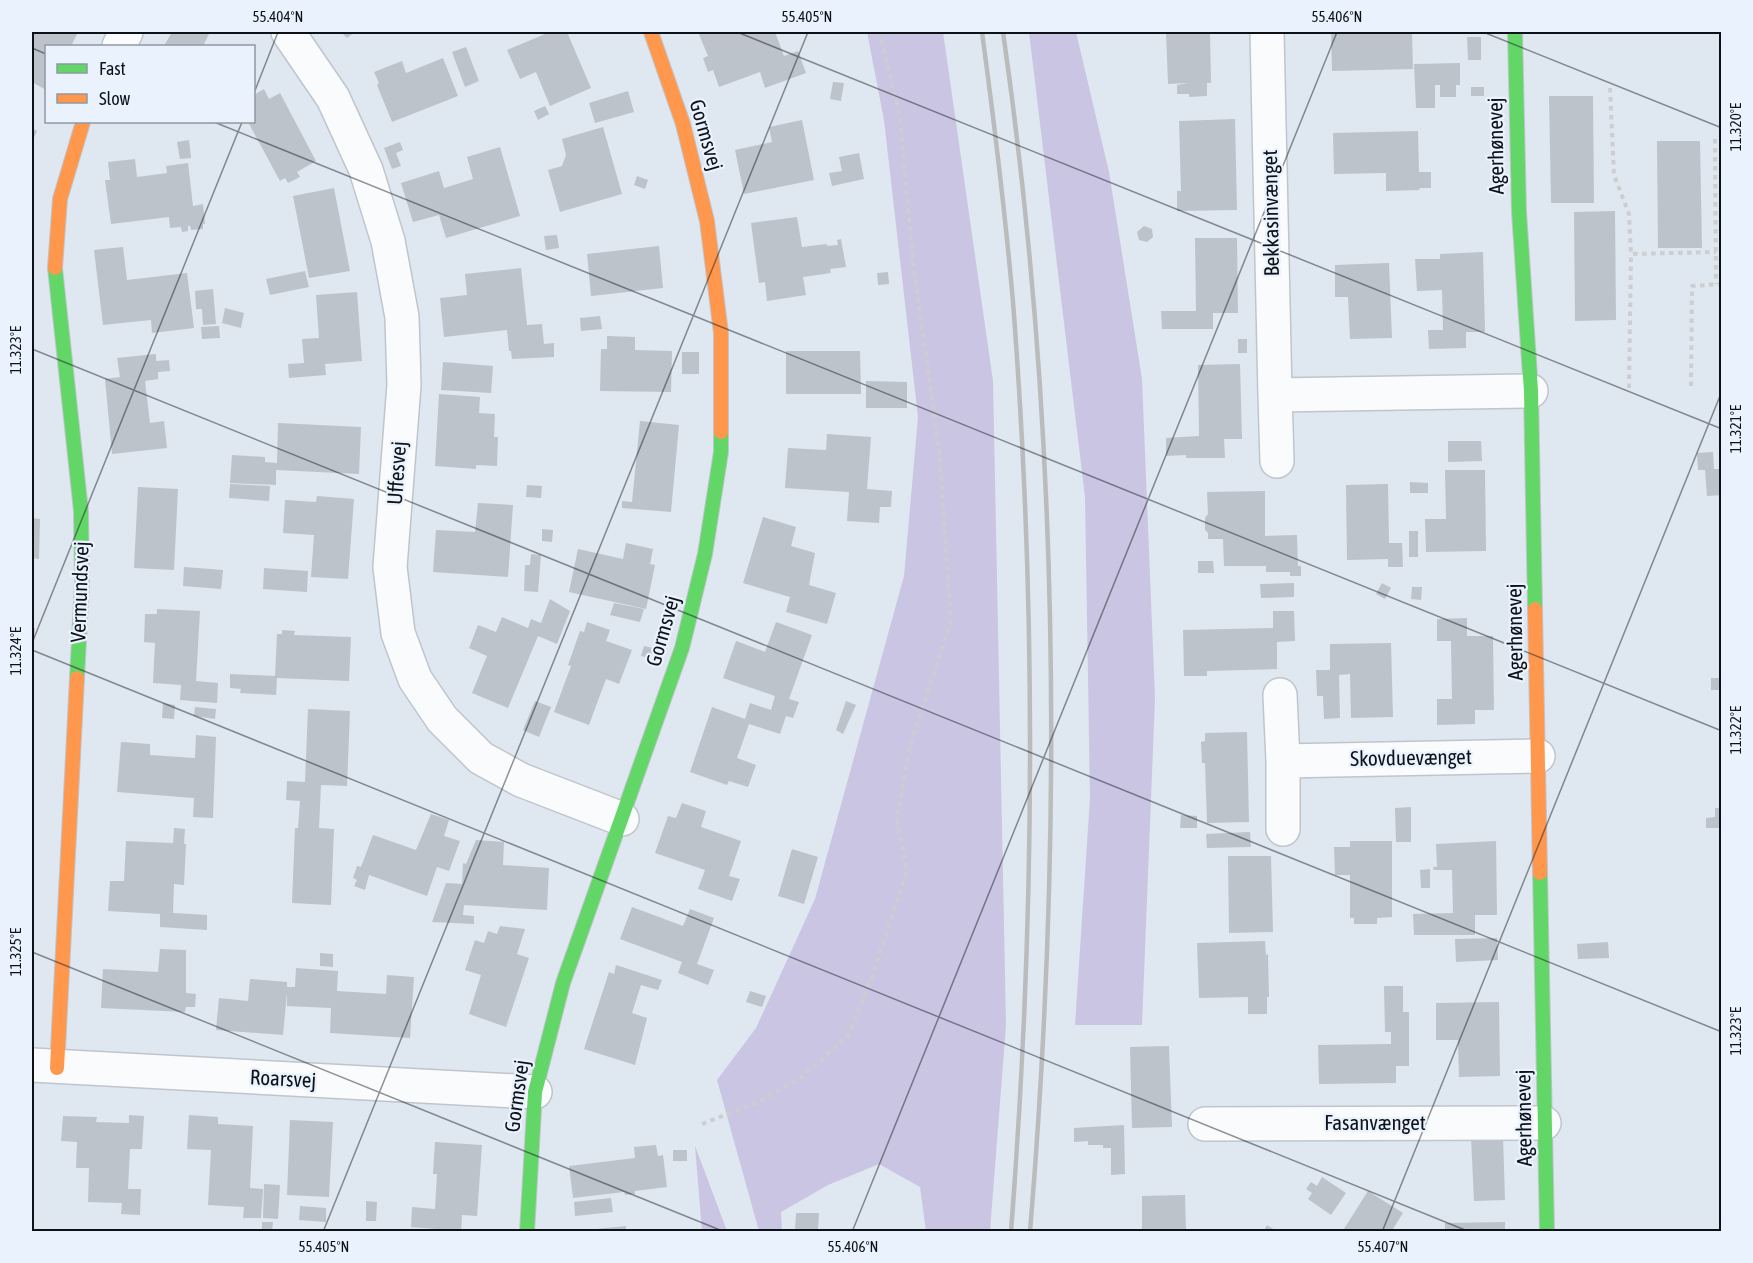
<svg xmlns="http://www.w3.org/2000/svg" width="1753" height="1263" viewBox="0 0 1753 1263" font-family="'Asap Condensed',sans-serif">
  <rect width="100%" height="100%" fill="#dfe7f0"/>
  <path fill="#cac5e2" d="M867 32H943L993 381 1006 1025 990 1231H926L920 1187 879 1164 828 1185 781 1212 782 1231H759L717 1080 756 1028 815 899 904 576 918 417 884 120Z
    M1029 32H1076L1109 172 1142 379 1155 698 1142 1025H1075L1090 798 1085 497Z
    M695 1146 727 1231H702Z"/>
  <path fill="#bcc3ca" d="M32 32H78L71 46H46V90L32 82Z
    M172 32H210L203 46H164Z
    M341 32H355L347 38Z
    M550 32H567L591 88 550 106 536 72 520 79 507 50Z
    M698 32H775L784 56 798 51 806 73 765 88 760 72 719 87 713 70 708 72 703 58 708 56Z
    M1166 32H1210L1211 83H1207V96L1189 97V94H1177V85L1188 83 1168 84Z
    M1331 32H1412L1413 69 1332 71Z
    M1467 37H1481V60H1468Z
    M466 47 479 81 465 87 452 52Z
    M443 58 458 96 392 122 377 85 379 83 374 72 402 61 406 73Z
    M1460 63V85H1456V97H1440V85H1435V108H1416L1414 64Z
    M833 82 844 83 841 101 830 99Z
    M1471 87H1484V96H1471Z
    M264 89 269 99 280 93 316 161 297 172 300 177 288 183 285 178 280 181 248 122H254V95Z
    M628 91 634 112 595 123 589 103Z
    M1549 96H1593L1594 203H1551Z
    M545 106 549 114 538 120 534 111Z
    M1235 119 1237 210 1177 211V191H1181L1179 121Z
    M802 120 814 180 744 194 735 150 772 142 769 127Z
    M603 127 622 194 560 212 548 170 562 166 566 155 562 139Z
    M32 128 37 131 32 142Z
    M1418 131 1419 172H1431V188H1420L1419 190 1386 191V173L1334 174 1333 133Z
    M189 140 191 158 180 159 177 142Z
    M1657 141H1700L1702 248H1658Z
    M400 142 403 150 396 153 401 166 392 169 384 148Z
    M500 147 520 216 446 238 439 215 413 222 401 183 439 171 444 188 473 179 467 157Z
    M859 153 864 179 832 186 829 173 842 171 839 157Z
    M135 159 137 177 167 173 166 166 188 163 193 206 203 204 205 224H203V229L191 230 190 226H188V231L182 232 181 227 170 228 169 217 111 224 105 180H110L108 162Z
    M637 176 648 180 645 189 634 185Z
    M334 188 350 271 309 278 293 196Z
    M1615 211 1616 320 1575 321 1574 212Z
    M797 217 802 247 827 244V246L838 245 837 240 841 239 846 267 830 269 831 273 803 277 806 295 767 301 765 282 759 283 751 223Z
    M1144 226 1152 229 1153 237 1147 242 1139 240 1137 232Z
    M557 235 559 248 546 250 544 236Z
    M1195 238H1237L1238 313H1213V329H1162L1161 311H1196Z
    M659 246 663 288 591 296 587 254Z
    M123 247 127 280 187 273 194 328 152 333 151 320 103 325 94 250Z
    M1483 252 1485 332H1466V348L1429 349 1428 330H1443L1442 290 1417 291 1415 259H1440V254Z
    M1389 263 1392 338 1350 339 1348 297H1335V265Z
    M521 268 527 325 542 324 544 344 554 343V357L512 359 511 351H509L507 330 444 337 440 298 467 295 465 274Z
    M305 271 309 287 270 295 266 279Z
    M888 272 889 284 878 285 877 273Z
    M213 289 216 324 203 325 202 309H196L195 291Z
    M357 292 362 361 325 364 326 375 289 378 288 364 304 363 302 339 319 338 316 295Z
    M225 308 244 313 241 328 222 323Z
    M600 316 602 329 581 331 580 318Z
    M219 326 220 338 202 339 201 327Z
    M607 336 635 337V350L672 351 671 392 600 391 601 349H607Z
    M1238 339H1247V353H1238Z
    M786 351H860L861 394H786Z
    M682 352H699V374H682Z
    M156 354V361L169 360 170 371 158 372V379L145 381 150 423 164 421 167 448 112 454 105 379 120 377 117 358Z
    M443 362 493 366 491 393 441 390Z
    M1240 364 1242 439H1224L1225 458H1186V455L1166 456V438L1199 436 1198 365Z
    M866 381 907 382V408H866Z
    M439 394 480 397 479 413 495 414 494 437H498L497 466 476 465V469L435 466Z
    M640 421 679 425 671 512 622 508V501L632 502Z
    M278 423 361 427 359 474 276 470V485L230 483 232 455 265 457V462L277 463Z
    M827 434 871 437 867 489 892 491 891 507H880L879 523 847 521 849 492 785 488 788 448 826 450Z
    M1448 441H1481L1482 461 1448 462Z
    M1713 452 1714 469H1722V495L1707 496 1705 470H1698L1697 453Z
    M1445 470H1485L1486 551 1426 552 1425 519H1446Z
    M1410 482 1428 483V493H1410Z
    M230 484 270 486 269 501 229 498Z
    M1388 484 1389 543H1402L1403 567H1388V559L1347 560 1346 485Z
    M527 485 542 486 541 498 526 497Z
    M138 487 178 489 174 570 134 568Z
    M1265 491V536L1297 535 1298 566H1301V576H1290V572H1266V566H1224L1223 539H1208V533L1205 530V518L1208 514 1207 492Z
    M317 496 354 499 348 579 311 577 314 535 283 533 285 500 316 502Z
    M478 503 513 505 508 577 433 572 436 530 475 532Z
    M763 517 796 527 791 546 815 553 809 585 836 593 827 624 786 612 790 597 743 583Z
    M32 518 40 519 39 559 32 558Z
    M542 529 553 530 552 542 542 541Z
    M1409 531H1418V557H1409Z
    M626 543 653 549 650 564 655 565 646 609 569 592 578 549 623 559Z
    M531 554 541 555 538 592 524 591 525 565H530Z
    M1198 561H1213L1214 573H1198Z
    M184 567 223 570 221 589 183 586Z
    M264 568 308 571 307 592 263 589Z
    M1294 583V597L1261 598 1260 584Z
    M1382 583 1391 588 1385 599 1376 594Z
    M1412 587H1422L1421 600 1411 599Z
    M550 599 570 611 557 644 538 636 508 708 472 693 487 656 469 648 478 625 496 632 502 617 528 628 531 619 541 623Z
    M32 601 34 602 33 623H32Z
    M614 603 644 609 640 622 610 615Z
    M157 609 200 611 196 681 218 683 217 703 180 700 181 685 153 683 155 643 144 642 145 614H157Z
    M1273 611H1294L1295 641 1277 642V669L1207 671V676H1184L1183 630 1273 628Z
    M1467 618V636H1493L1494 710H1475V724L1437 725V699H1452L1451 641H1437V619Z
    M587 622 610 630 606 641 632 650 619 684 606 679 589 725 554 712 571 666 568 665 580 631 584 632Z
    M776 622 812 635 789 699 799 702 793 718 786 716 780 734 749 724 737 758 756 765 748 787 729 781 727 785 690 772 712 707 745 719 750 703 771 710 775 696 723 678 736 641 765 652Z
    M32 628H35L33 653H32Z
    M282 630 295 631 294 635 351 637 349 681 277 678 276 695 240 693 241 689 230 688V674L275 676 277 634H282Z
    M1391 643 1393 717 1351 718 1350 674 1339 675 1340 718 1324 719 1323 696H1317L1316 670H1330V644Z
    M644 646 653 648 650 658 641 656Z
    M1711 678H1722V690H1711Z
    M535 701 551 707 539 737 523 730Z
    M846 701 856 705 843 734 836 730Z
    M163 703 175 705 174 719 162 718Z
    M195 707 216 709 215 719 194 716Z
    M308 709 350 711 347 786 321 785 319 828 334 829 331 905 292 903 295 828H298L300 801 286 800 287 781 305 782Z
    M1247 732 1249 822 1207 823 1205 763H1202L1201 742 1205 741V733Z
    M196 735 216 737 213 818 193 817 194 798 117 792 121 742 150 744V755L195 758Z
    M682 803 706 811 701 827 741 841 729 876 740 879 732 901 698 889 705 870 655 853 668 816 676 818Z
    M1411 807V842H1396L1395 808Z
    M1715 808H1722V828H1706V818L1715 817Z
    M431 814 449 820 444 836 460 841 449 871 437 867 427 896 369 875 365 890 354 886 357 880 353 878 357 866 361 867 373 835 416 850Z
    M1181 815 1197 816V828H1180Z
    M174 828 185 829 184 844H186L184 885 174 884 173 913 207 915V930L160 927V914L108 911 110 881H124L126 841 173 843Z
    M1250 832 1251 847 1207 848 1206 834Z
    M476 840 504 842 503 865 549 868 547 910 464 905 463 915 474 916V924L432 922 446 883 462 884 463 863 466 864Z
    M1350 841H1392V917L1377 918V924H1354V918H1350V875H1335L1334 847H1350Z
    M1496 841 1497 915H1475V935H1414L1413 914 1453 913 1452 870H1434L1433 867H1437L1436 844Z
    M792 849 818 857 804 904 778 896Z
    M1228 856H1271L1273 932 1229 933Z
    M1430 869V888H1421L1420 870Z
    M632 907 683 926 690 909 714 918 697 964 714 970 708 985 678 973 682 962 620 939Z
    M500 926 525 929 517 954 529 958 506 1027 469 1014 481 975 465 970 475 940 484 943 488 931 497 934Z
    M1497 938 1498 960 1456 962 1455 939Z
    M1265 941 1266 955 1268 954 1269 997H1267V1014H1248V997L1199 998 1197 943Z
    M1608 942 1609 958 1578 959 1577 944Z
    M160 949 186 950V993L196 994 195 1007H186L185 1012 101 1008 103 969 158 972Z
    M320 953 333 954V967L320 966Z
    M616 965 662 980 658 990 641 985 632 1013 647 1018 635 1065 584 1049 609 972 614 974Z
    M296 968 338 971 337 991 386 994 387 975 414 977 410 1038 330 1033 331 1008 287 1006V992L283 1035 216 1030 219 998 248 1001 250 979 287 982V987H295Z
    M1384 986H1403V1012H1409V1066H1396V1083L1319 1084 1318 1045 1391 1044V1032H1385Z
    M750 991 766 996 762 1007 746 1002Z
    M1499 1002 1500 1076 1459 1077 1458 1040H1436V1003Z
    M1169 1046 1172 1127 1132 1128 1130 1047Z
    M129 1115 144 1116 142 1149H130L128 1189H141L140 1215 121 1214 122 1203 88 1202 89 1168H76L77 1142 61 1141 63 1116 97 1117 96 1122 129 1123Z
    M189 1115 218 1117V1124L253 1126 250 1188 263 1189 261 1218H243L244 1207 208 1205 211 1150 187 1149Z
    M290 1120 333 1122 329 1197 287 1195Z
    M1124 1125 1125 1174 1111 1175V1148H1103V1145H1088V1141L1074 1142V1128Z
    M1503 1136 1505 1200 1474 1201 1471 1137Z
    M435 1142 482 1145 477 1216 462 1215 461 1231 411 1227 412 1207 435 1209 437 1174H433Z
    M656 1145 658 1156 663 1155 667 1187 635 1191V1194L625 1195 624 1192 573 1198 569 1166 635 1158 634 1147Z
    M673 1150H687V1161H673Z
    M1322 1177 1346 1193 1331 1215 1308 1199 1312 1193 1306 1189 1311 1182 1317 1186Z
    M264 1184 280 1185 278 1219 263 1218Z
    M1368 1191 1403 1213 1391 1232H1342Z
    M1185 1195 1186 1232H1142V1196Z
    M611 1198 613 1212 575 1216 574 1202Z
    M366 1201 377 1202 376 1221H366Z
    M300 1206 326 1208V1222L299 1220Z
    M796 1213H819L818 1230 795 1229Z
    M262 1222H273L272 1232H262Z
    M1505 1222V1232H1445V1223Z
    M1267 1225 1278 1232H1263Z
    M626 1226V1232H586V1230Z"/>
  <g fill="none" stroke-linecap="round" stroke-linejoin="round">
    <defs>
      <path id="street" d="M288 32 333 98 366 170 388 241 402 317 404 385 390 567 398 633 415 679 442 719 481 758 521 780 622 819
        M1267 32 1275 395 1531 391
        M119 46 126 32
        M1275 395 1277 461
        M1280 695 1283 761 1538 756
        M1283 829V761
        M32 1065 535 1092
        M1205 1124 1544 1123"/>
      <path id="fast" d="M1515 32 1519 212 1531 391 1535 609
        M55 268 81 511 82 582 77 678
        M1540 873 1547 1232
        M527 1232 535 1092 563 983 682 648 705 554 721 452V432"/>
      <path id="slow" d="M651 32 683 124 707 221 721 333V432
        M55 268 60 199 83 122
        M1535 609 1540 873
        M57 1068 77 678"/>
    </defs>
    <use href="#street" stroke="#c0c5cc" stroke-width="36"/>
    <use href="#fast" stroke="#c0c5cc" stroke-width="16"/>
    <use href="#slow" stroke="#c0c5cc" stroke-width="16"/>
    <path stroke="#ccced1" stroke-width="4" stroke-dasharray="4.5 4.5" stroke-linecap="butt" d="M1610 88 1614 175 1629 214 1631 254 1716 252
      M1715 139 1716 284
      M1691 386 1692 286 1722 284
      M1629 388 1631 254
      M702 1124 756 1103 800 1079 848 1036 873 974 907 870 897 819 909 749 951 621 939 449 913 263 900 118 880 32"/>
    <use href="#street" stroke="#fafbfd" stroke-width="33"/>
    <use href="#fast" stroke="#63d668" stroke-width="14"/>
    <use href="#slow" stroke="#ff974d" stroke-width="14"/>
    <path stroke="#b9bbbd" stroke-width="4.5" d="M982 32C994 121 1005 211 1013 302 1037 611 1035 922 1011 1232
      M1003 32C1060 428 1063 833 1030 1232"/>
  </g>
  <path fill="none" stroke="#0d1218" stroke-width="1.5" stroke-opacity="0.45" d="M737 32 1722 429M1483 32 1722 128M32 48 46 54M254 93 278 32M214 122 1722 731M32 349 1722 1032M32 643 242 122M32 650 1470 1232M32 952 725 1232M323 1232 808 32M852 1232 1337 32M1382 1232 1722 391"/>
  <g text-anchor="middle" stroke-width="4.5" stroke-linejoin="round" paint-order="stroke">
    <g font-size="21" fill="#0d1218" stroke="#eaf2fd">
      <text transform="translate(706 135) rotate(74)" y="7">Gormsvej</text>
      <text transform="translate(1496 146) rotate(-91)" y="7">Agerhønevej</text>
      <text transform="translate(1271 213) rotate(-91)" y="7">Bekkasinvænget</text>
      <text transform="translate(397 473) rotate(-86)" y="7">Uffesvej</text>
      <text transform="translate(80 592) rotate(-88)" y="7">Vermundsvej</text>
      <text transform="translate(663 631) rotate(-74)" y="7">Gormsvej</text>
      <text transform="translate(1515 632) rotate(-91)" y="7">Agerhønevej</text>
      <text transform="translate(1411 758) rotate(-1)" y="7">Skovduevænget</text>
      <text transform="translate(283 1079) rotate(3)" y="7">Roarsvej</text>
      <text transform="translate(517 1096) rotate(-82)" y="7">Gormsvej</text>
      <text transform="translate(1524 1118) rotate(-91)" y="7">Agerhønevej</text>
      <text x="1375" y="1130">Fasanvænget</text>
    </g>
  </g>
  <rect width="1753" height="1263" fill="none" stroke="#eaf2fd" stroke-width="66"/>
  <rect x="45" y="45" width="210" height="78" fill="#eaf2fd" stroke="#9298a1" stroke-width="1.5"/>
  <rect x="57" y="64" width="30" height="9" fill="#63d668" stroke="#9298a1" stroke-width="1.5"/>
  <text x="99" y="75" font-size="18" fill="#0d1218">Fast</text>
  <rect x="57" y="94" width="30" height="9" fill="#ff974d" stroke="#9298a1" stroke-width="1.5"/>
  <text x="99" y="105" font-size="18" fill="#0d1218">Slow</text>
  <rect x="33" y="33" width="1687" height="1197" fill="none" stroke="#0d1218" stroke-width="2"/>
  <g font-size="15" text-anchor="middle" fill="#0d1218">
    <text x="278" y="22">55.404°N</text>
    <text x="807" y="22">55.405°N</text>
    <text x="1337" y="22">55.406°N</text>
    <text transform="translate(1736 127) rotate(-90)" y="5">11.320°E</text>
    <text transform="translate(16 350) rotate(-90)" y="5">11.323°E</text>
    <text transform="translate(1736 429) rotate(-90)" y="5">11.321°E</text>
    <text transform="translate(16 651) rotate(-90)" y="5">11.324°E</text>
    <text transform="translate(1736 730) rotate(-90)" y="5">11.322°E</text>
    <text transform="translate(16 952) rotate(-90)" y="5">11.325°E</text>
    <text transform="translate(1736 1031) rotate(-90)" y="5">11.323°E</text>
    <text x="324" y="1252">55.405°N</text>
    <text x="853" y="1252">55.406°N</text>
    <text x="1383" y="1252">55.407°N</text>
  </g>
</svg>
